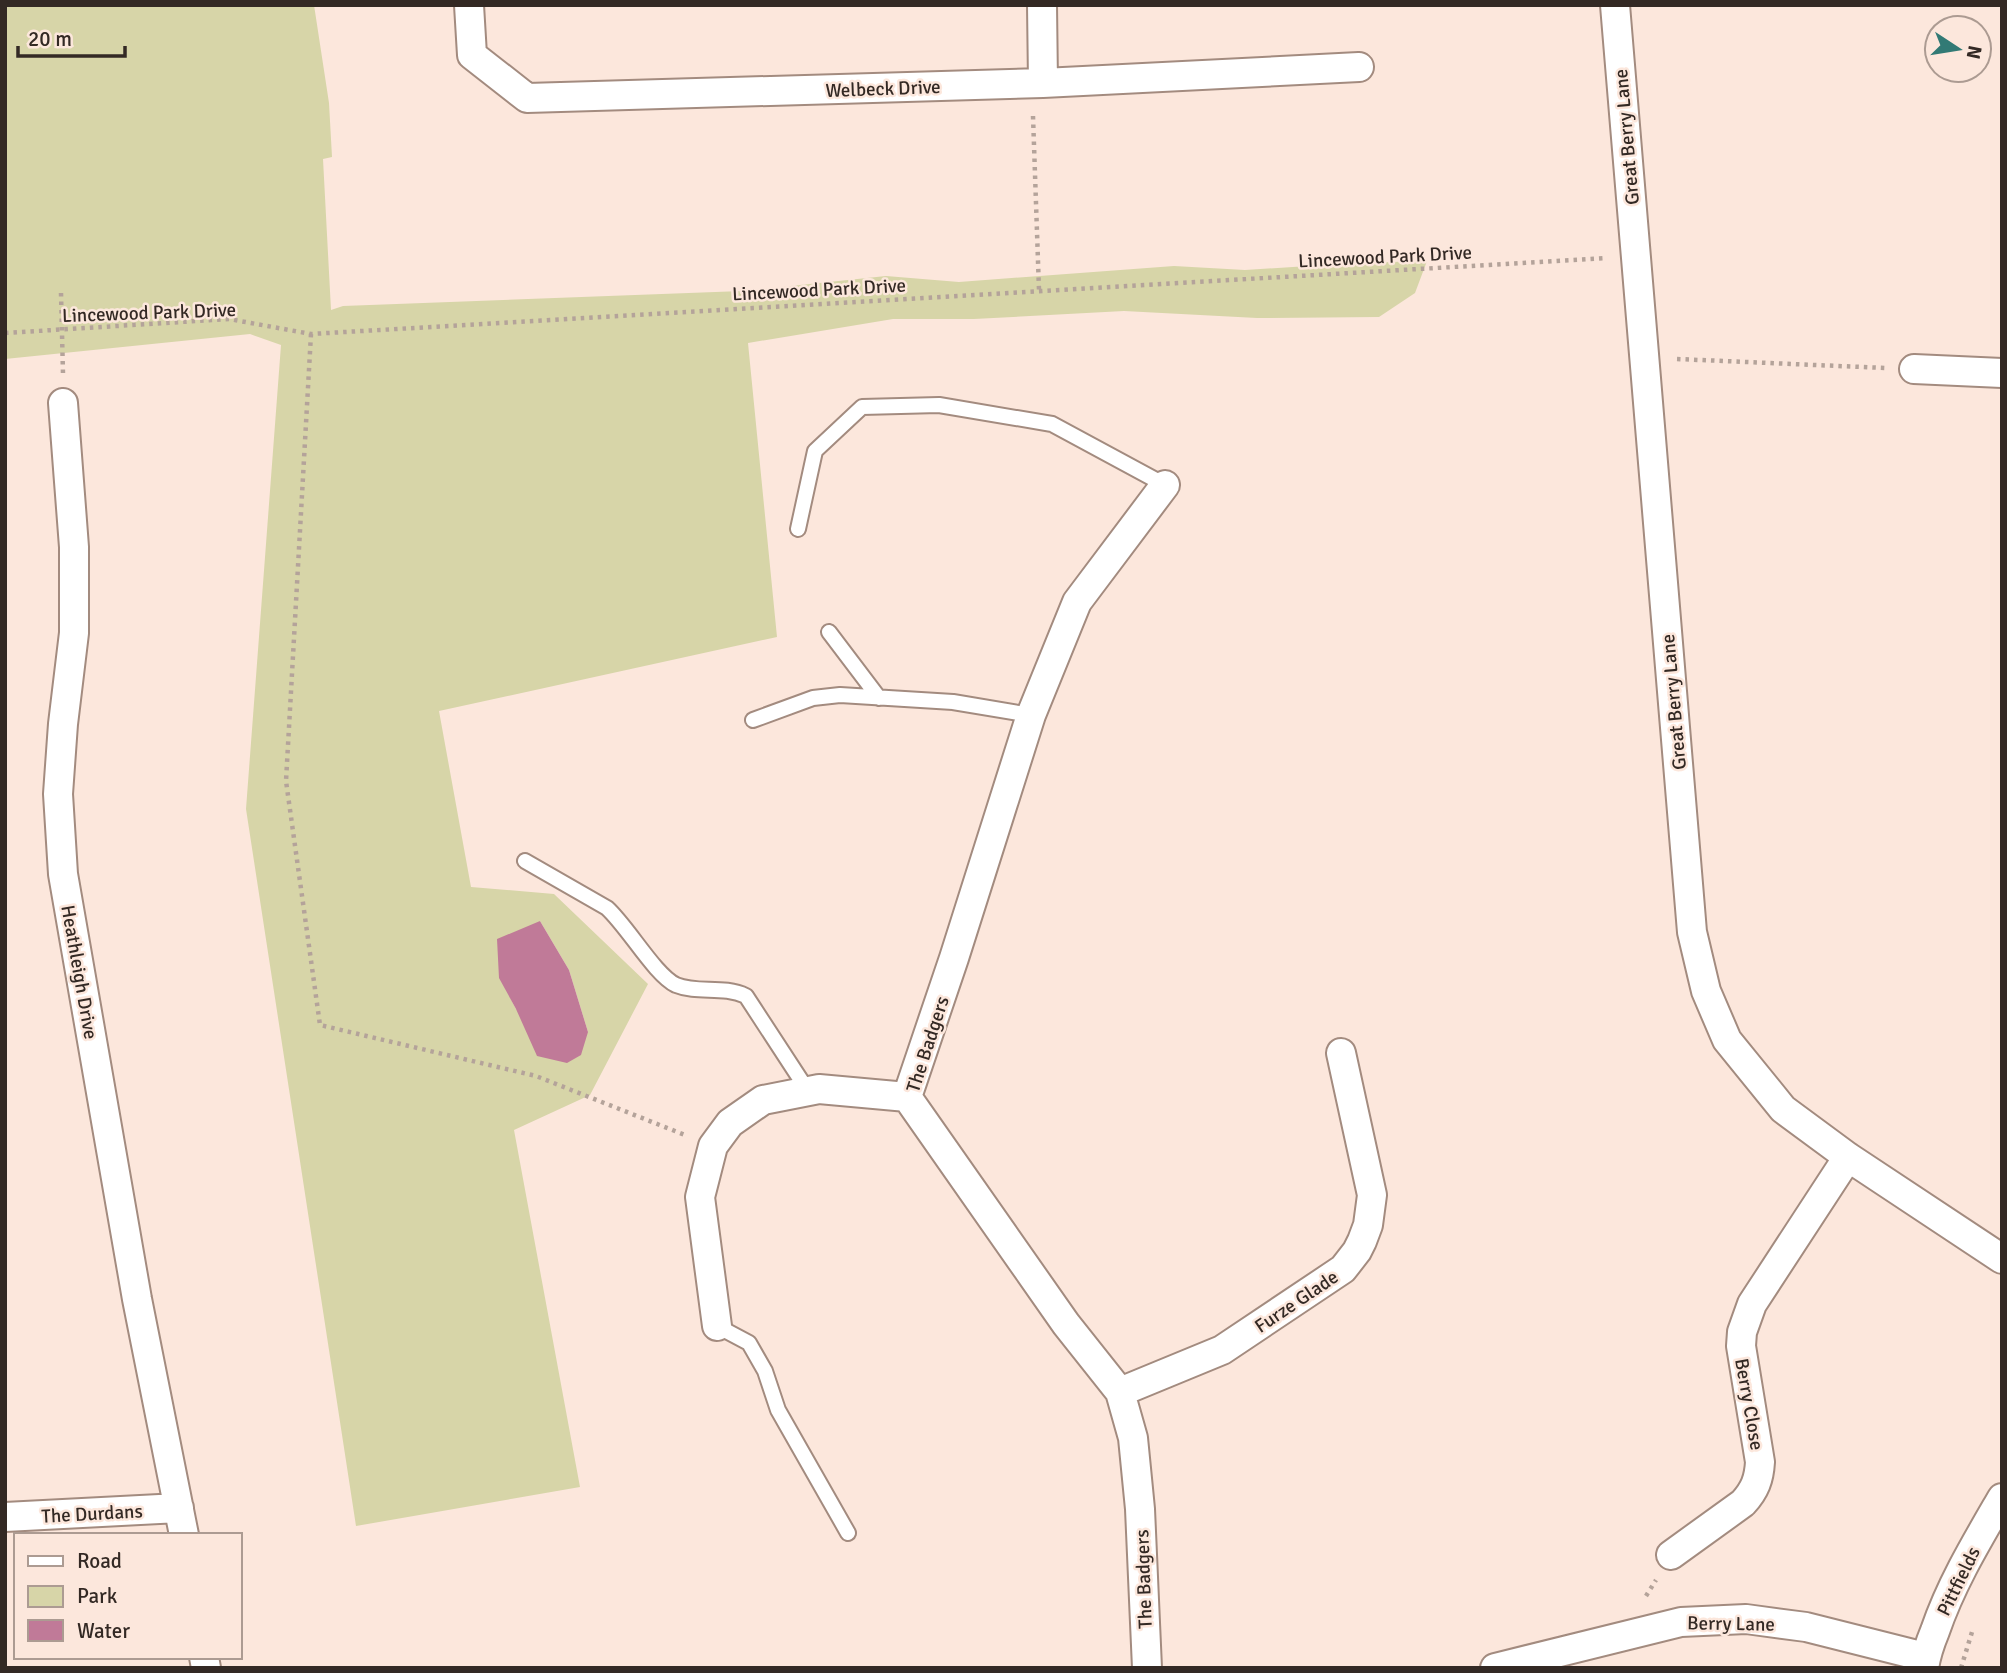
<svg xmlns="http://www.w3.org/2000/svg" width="2007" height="1673" viewBox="0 0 2007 1673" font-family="Signika,sans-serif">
  <rect width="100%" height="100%" fill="#fce7dc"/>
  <path fill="#d7d5a8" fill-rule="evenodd" d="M5 5H314L329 103 332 157 323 159 331 310 343 306 742 291 886 276 959 282 1174 266 1245 270 1354 263 1427 261 1415 293 1379 317 1257 318 1124 311 974 319H893L748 343 777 637 439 711 471 887 554 894 648 984 590 1095 514 1130 580 1487 356 1526 246 809 281 345 250 334 5 359ZM540 921 569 970 588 1032 516 1009 500 978Z"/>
  <path fill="#c07a98" d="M540 921 569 970 588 1032 581 1055 567 1063 537 1056 516 1009 499 978 497 939Z"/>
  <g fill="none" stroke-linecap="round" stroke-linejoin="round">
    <defs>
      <path id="lane" d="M798 529 815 451 862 407 939 405 1052 424 1165 485
        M829 632 879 698
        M753 720 813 698 840 695 953 702 1031 715
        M525 861 607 908C628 927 655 975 676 985 698 994 723 985 746 996L808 1091
        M717 1326 749 1343 765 1371 778 1410 848 1533"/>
      <path id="street" d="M469 5 472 55 527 98 1043 83 1359 67
        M1042 5 1043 83
        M1615 5 1692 932 1706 991 1727 1040 1783 1109 1848 1157 2002 1259
        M1914 369 2002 373
        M63 403 74 547V633L63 724 58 794 63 874 137 1299 184 1535
        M717 1326 700 1197 713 1146 730 1123 763 1100 819 1089 907 1097
        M1120 1392 1222 1350 1343 1269 1357 1251 1362 1241 1368 1225 1372 1195 1341 1053
        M5 1517 179 1508
        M1671 1555 1743 1503C1755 1490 1759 1479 1760 1462L1741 1346 1742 1332 1752 1304 1848 1157
        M204 1657 206 1668
        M1147 1668 1140 1509 1133 1438 1120 1392 1066 1324 907 1097 954 958 1031 715 1077 602 1165 485
        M1495 1668 1681 1622 1746 1619 1806 1627 1925 1657
        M1924 1668C1926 1655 1930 1643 1935 1631 1951 1584 1977 1541 2002 1498"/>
    </defs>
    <use href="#lane" stroke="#a38b7f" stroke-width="18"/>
    <use href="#street" stroke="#a38b7f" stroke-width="32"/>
    <path stroke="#b4a39a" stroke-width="4.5" stroke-dasharray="3.5 5" stroke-linecap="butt" d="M1033 116 1039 290
      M61 293 63 374
      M5 333 229 319 311 334 1606 258
      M311 334 286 781 320 1025 536 1076 685 1135
      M1677 359 1885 368
      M1646 1596 1656 1580
      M1961 1668 1972 1632"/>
    <use href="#lane" stroke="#fff" stroke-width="14"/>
    <use href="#street" stroke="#fff" stroke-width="28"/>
  </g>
  <g text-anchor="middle" stroke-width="5" stroke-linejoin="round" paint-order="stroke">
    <g font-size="19" fill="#332924" stroke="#fce7dc">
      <text transform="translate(883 88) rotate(-2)" y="7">Welbeck Drive</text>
      <text transform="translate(1626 137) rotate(-95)" y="7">Great Berry Lane</text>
      <text transform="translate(1385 256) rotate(-3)" y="7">Lincewood Park Drive</text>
      <text transform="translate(819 289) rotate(-3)" y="7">Lincewood Park Drive</text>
      <text transform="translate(149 312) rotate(-2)" y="7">Lincewood Park Drive</text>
      <text transform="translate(1673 702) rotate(-95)" y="7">Great Berry Lane</text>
      <text transform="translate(80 972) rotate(80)" y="7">Heathleigh Drive</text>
      <text transform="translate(927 1044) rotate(-72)" y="7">The Badgers</text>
      <text transform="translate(1296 1301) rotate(-34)" y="7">Furze Glade</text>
      <text transform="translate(1750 1404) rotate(80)" y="7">Berry Close</text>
      <text transform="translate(92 1513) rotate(-3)" y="7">The Durdans</text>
      <text transform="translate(1143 1579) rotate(-92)" y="7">The Badgers</text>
      <text transform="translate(1958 1581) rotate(-64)" y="7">Pittfields</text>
      <text transform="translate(1731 1623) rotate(1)" y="7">Berry Lane</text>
    </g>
  </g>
  <rect width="2007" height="1673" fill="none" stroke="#332924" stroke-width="14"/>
  <rect x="14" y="1533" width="228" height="126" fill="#fce7dc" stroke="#ac9b92" stroke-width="2"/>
  <rect x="28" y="1556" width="35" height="10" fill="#ffffff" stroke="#ac9b92" stroke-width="2"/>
  <text x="77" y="1568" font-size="21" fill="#332924">Road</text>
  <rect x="28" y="1586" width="35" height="21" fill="#d7d5a8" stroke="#ac9b92" stroke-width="2"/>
  <text x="77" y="1603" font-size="21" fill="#332924">Park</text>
  <rect x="28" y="1620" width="35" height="21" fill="#c07a98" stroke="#ac9b92" stroke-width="2"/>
  <text x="77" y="1638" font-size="21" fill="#332924">Water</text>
  <g transform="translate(1958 49) rotate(102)"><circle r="33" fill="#fce7dc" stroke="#ac9b92" stroke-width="2"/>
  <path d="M0-5L12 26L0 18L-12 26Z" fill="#327a75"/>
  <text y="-10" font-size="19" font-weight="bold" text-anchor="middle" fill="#332924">N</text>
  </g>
  <path d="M18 46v10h107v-10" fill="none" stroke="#332924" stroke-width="3.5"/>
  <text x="28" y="46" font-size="21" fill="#332924" stroke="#fce7dc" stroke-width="5" paint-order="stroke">20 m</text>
</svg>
